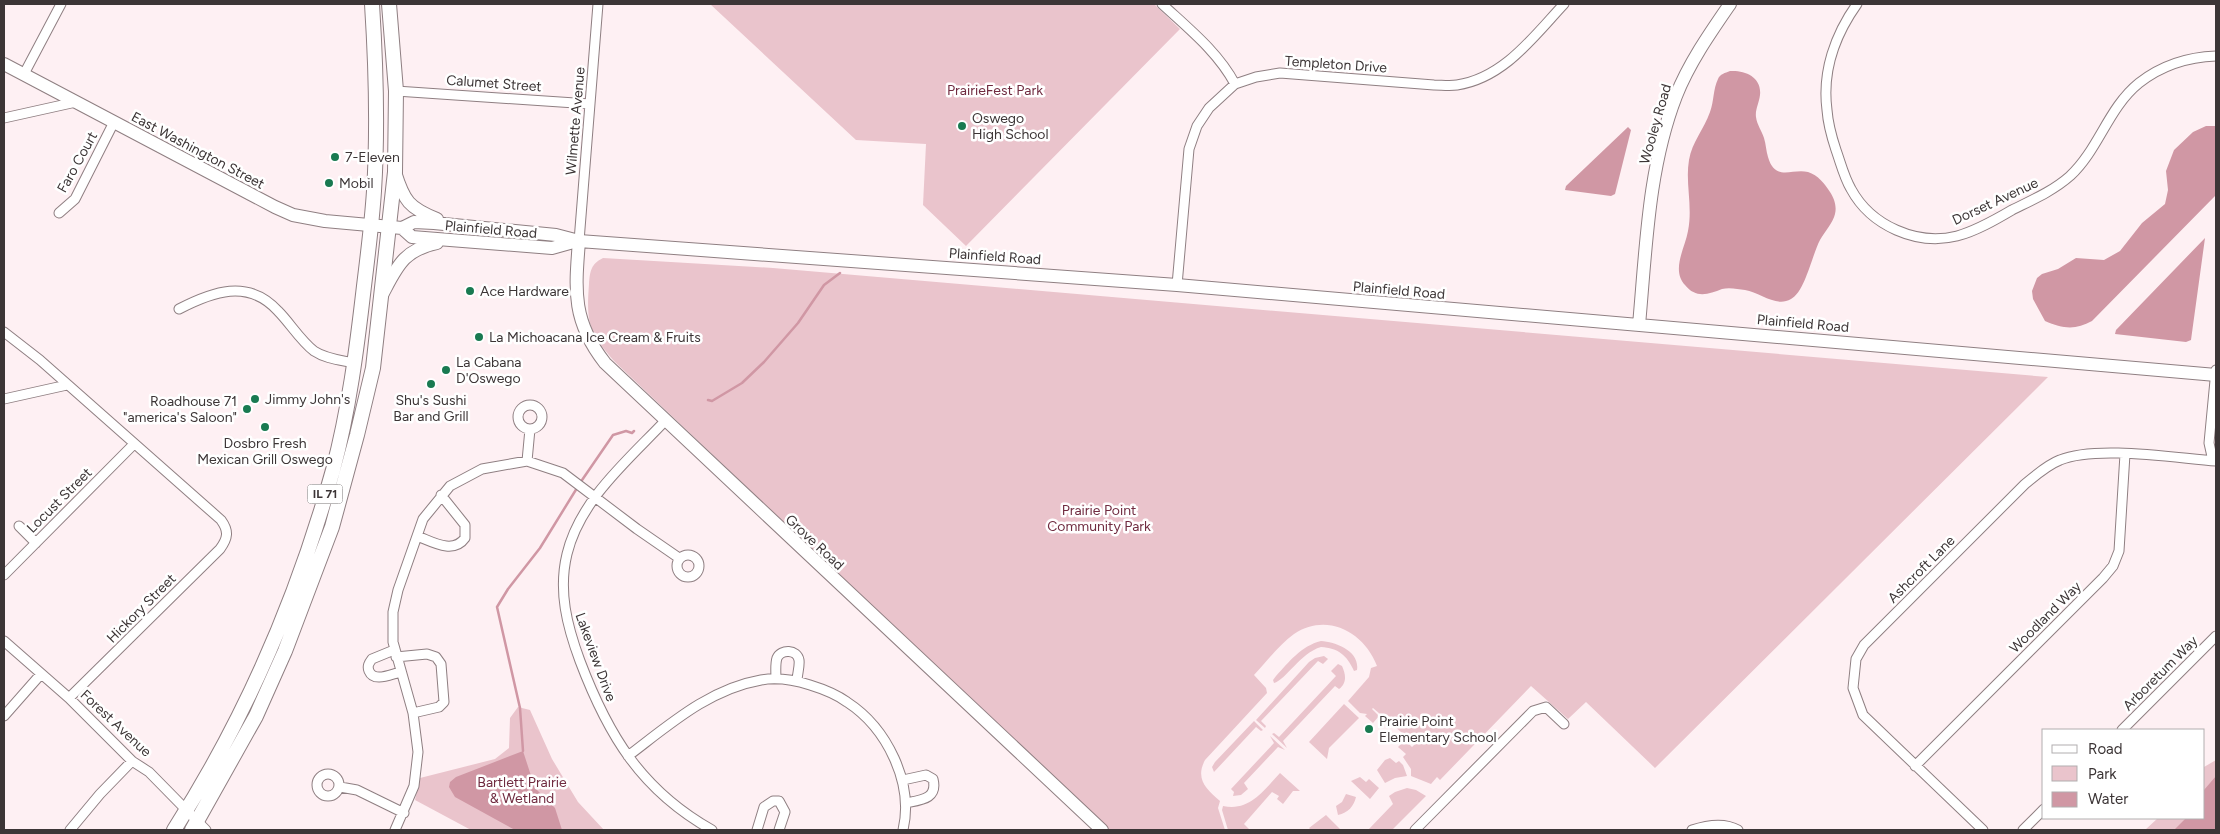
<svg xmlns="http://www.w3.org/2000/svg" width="2220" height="834" viewBox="0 0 2220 834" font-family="Figtree,sans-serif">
  <rect width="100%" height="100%" fill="#fef0f3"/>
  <path fill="#eac4cc" d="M710 4H1154L1180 29 966 246 923 205 926 144 856 140Z
    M603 258 773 268 2048 377 1655 768 1586 702 1568 719 1531 686 1440 780 1437 777 1431 784 1411 776V769L1403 757 1406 754 1398 747 1405 740 1412 747 1415 744 1373 708 1372 709 1379 716 1373 723 1365 716 1367 714 1360 713 1348 701 1369 677 1371 668 1377 666C1364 632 1327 612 1294 634 1279 645 1266 662 1254 675L1266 688 1267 693 1205 760C1195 779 1206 789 1220 801L1218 808 1225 830H1108L615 362C589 332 586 324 589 284 590 271 591 264 603 258Z
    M1321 641C1336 642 1360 651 1357 670L1354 671C1347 655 1338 648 1321 647 1300 653 1286 680 1274 683L1273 680 1276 676C1289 662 1301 646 1321 641Z
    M1324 656 1328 659 1323 664 1318 661 1261 721 1266 726 1265 728 1256 720 1309 662 1315 658Z
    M1338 664 1342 666C1346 675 1347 683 1339 689L1335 686 1283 741 1287 748 1272 734 1274 733 1279 737 1336 676 1331 671Z
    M1344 704 1359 718 1329 748 1327 759 1309 742Z
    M518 707 530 710 552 759 578 802 604 830H471L415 800 420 778 495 759 509 748 510 718Z
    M1254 721 1263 730 1261 731 1256 727 1214 772 1212 767 1215 762Z
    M1270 736 1285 750 1278 747 1244 783 1248 789 1241 795 1233 796 1234 792 1231 789 1274 743Z
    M1390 758 1396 763 1399 761 1403 765 1407 776 1395 778 1385 783 1377 770 1385 760Z
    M2216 760V830H2145L2158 818H2204V767Z
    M1280 773 1300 791H1293L1283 804 1277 799 1279 796 1272 792 1244 824 1250 830H1228L1222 810 1223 806C1250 812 1264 790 1280 773Z
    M1360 777 1366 782 1369 779 1379 788 1370 799 1351 781Z
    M1407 788 1416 790 1426 796 1392 830H1368L1393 804 1389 796 1395 792Z
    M1346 794 1356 797C1354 806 1348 813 1338 815L1336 806 1342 802Z
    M1326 815 1341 830H1311L1309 828Z"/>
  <path fill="#d097a4" d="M1730 71C1745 70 1762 77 1760 95 1759 103 1755 110 1756 117 1757 125 1762 131 1764 138 1766 144 1766 151 1768 157 1775 182 1792 168 1808 172 1818 175 1825 184 1830 192 1834 198 1837 206 1835 214 1833 223 1825 231 1820 240 1812 255 1805 292 1791 299 1776 308 1760 292 1745 290 1738 289 1729 287 1722 289 1709 294 1696 299 1685 285 1671 270 1685 248 1688 231 1693 206 1685 183 1689 160 1692 142 1704 129 1710 112 1714 102 1713 89 1718 79 1720 74 1725 73 1730 71Z
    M2206 126H2216V195L2092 321C2076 330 2063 329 2045 321L2033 299 2032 291 2037 278 2042 274 2058 269 2076 258 2104 260 2120 251 2142 223 2165 204 2168 190 2166 171 2174 150 2193 132Z
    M1628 127 1631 130 1615 194 1611 196 1565 190 1566 186Z
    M2205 238 2191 340 2186 342 2115 334 2116 330Z
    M523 751 535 788 555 808 562 830H515L455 797 449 787 450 782 456 777Z
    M2216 776V830H2174L2186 818H2204V790Z"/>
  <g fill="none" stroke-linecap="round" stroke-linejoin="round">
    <path stroke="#d097a4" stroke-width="2.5" d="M708 400 712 401 742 383 764 362 798 323 824 285 840 273
      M580 483 613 435 626 431 632 433 634 431
      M523 751 520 708 497 607 508 589 540 548 577 488"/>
    <defs>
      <path id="street" d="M1162 4C1189 29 1218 52 1235 84
        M1857 4C1835 35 1822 72 1827 110 1828 124 1832 138 1836 150 1841 164 1844 177 1851 189 1871 226 1917 246 1957 236 1976 231 1995 220 2012 210 2032 200 2053 191 2070 176 2099 149 2108 108 2139 83 2162 65 2188 57 2216 56
        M24 74 61 4
        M396 91 590 104
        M4 118 76 102
        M59 213 75 199 114 122
        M579 241 598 4
        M1177 285 1189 149 1197 126 1209 108 1235 84 1256 77 1280 73 1434 85C1441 85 1450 86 1457 85 1504 78 1534 36 1564 4
        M179 309C212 292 248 278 278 311 290 323 300 340 314 351 326 359 341 360 354 363
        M4 332 40 360 221 520C229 531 228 538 220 549L69 698
        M4 399 67 385
        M518 417a12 12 0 1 1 24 0a12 12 0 1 1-24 0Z
        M665 421C628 460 580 500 567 554 558 591 567 626 580 661 608 735 641 790 712 830
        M527 461 530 429
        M2213 461 2209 443 2216 370
        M19 526 36 543
        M417 536C431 541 453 555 465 538V525L441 495
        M677 566a11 11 0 1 1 22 0a11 11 0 1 1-22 0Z
        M4 575 134 444
        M4 641 69 698 132 761 149 772 206 830
        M394 650 372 659C369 663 367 666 369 671 374 683 391 674 401 672
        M396 657 427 654 436 657 441 664 444 702 439 707 413 713
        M776 679C776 673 775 664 777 658 781 649 797 649 799 660 800 666 797 675 797 681
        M4 716 41 674
        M2122 730 2216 636
        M628 756C669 725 709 689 761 680 777 677 794 680 810 685 823 689 836 694 847 702 887 728 914 783 903 830
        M1915 766 2103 578 2113 566 2119 551 2125 454
        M317 785a11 11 0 1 1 22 0a11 11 0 1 1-22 0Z
        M903 780 926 775 933 779C938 799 921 800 906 803
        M340 787 357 790 404 813
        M70 830 100 794 132 761
        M395 830 414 786 418 752 413 713 393 642V612L398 590 423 519 450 486 482 469 527 461 563 473 637 529 679 558
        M757 830 764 807 773 801H779L785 812 779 830
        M1415 830 1533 711 1546 707 1564 724
        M1692 830C1707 825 1724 822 1738 830
        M1983 830 1863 715 1853 688 1856 659 1864 645 2025 484C2036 475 2047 465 2060 460 2096 445 2175 458 2216 461
        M2023 830 2044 809"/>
      <path id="secondary" d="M4 64 275 207 293 215 325 221 402 228 414 222 434 223 556 235 579 241 1177 285 2216 375
        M395 172C404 201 409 208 437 219
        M402 228 412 237 552 248 577 241
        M579 241C575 291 572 321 605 363L1102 830
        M382 295C397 267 403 250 437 243
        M1639 325C1646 249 1648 168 1676 96 1689 63 1710 33 1730 4"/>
      <path id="primary" d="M174 830C245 719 298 596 333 470 349 410 357 347 364 286 368 254 372 222 374 191 378 128 376 66 372 4
        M192 830 256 716 285 651 332 527 357 435 373 368 395 172 396 91 389 4"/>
    </defs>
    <use href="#street" stroke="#8f7f82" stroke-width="11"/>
    <use href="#secondary" stroke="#8f7f82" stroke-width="14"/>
    <use href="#primary" stroke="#8f7f82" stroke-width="16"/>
    <use href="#street" stroke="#fff" stroke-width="9"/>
    <use href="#secondary" stroke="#fff" stroke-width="12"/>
    <use href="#primary" stroke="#fff" stroke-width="14"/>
  </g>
  <g fill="#197a51" stroke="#fff" stroke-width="2">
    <circle cx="962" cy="126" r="5"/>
    <circle cx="335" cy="157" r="5"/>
    <circle cx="329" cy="183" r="5"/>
    <circle cx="470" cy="291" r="5"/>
    <circle cx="479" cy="337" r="5"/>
    <circle cx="446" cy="370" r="5"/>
    <circle cx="431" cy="384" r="5"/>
    <circle cx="255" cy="399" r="5"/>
    <circle cx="247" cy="409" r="5"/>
    <circle cx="265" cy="427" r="5"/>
    <circle cx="1369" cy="729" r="5"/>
  </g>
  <g text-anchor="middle" stroke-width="5" stroke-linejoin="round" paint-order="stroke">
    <rect fill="#fff" stroke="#767272" stroke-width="1" x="307.5" y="484.5" width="35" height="19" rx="4"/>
    <g font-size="12" font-weight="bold" fill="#3c3536">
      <text x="325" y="498">IL 71</text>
    </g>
    <g font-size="14" fill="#3c3536" stroke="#fff">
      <text transform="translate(1336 64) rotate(4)" y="5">Templeton Drive</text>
      <text transform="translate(494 83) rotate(4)" y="5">Calumet Street</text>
      <text transform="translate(575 121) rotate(-85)" y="5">Wilmette Avenue</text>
      <text transform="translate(1655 124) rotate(-74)" y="5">Wooley Road</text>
      <text transform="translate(198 150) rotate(28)" y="5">East Washington Street</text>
      <text transform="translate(77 162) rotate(-61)" y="5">Faro Court</text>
      <text transform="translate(1995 201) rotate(-25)" y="5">Dorset Avenue</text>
      <text transform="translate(491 229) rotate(5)" y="5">Plainfield Road</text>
      <text transform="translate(995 256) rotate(4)" y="5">Plainfield Road</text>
      <text transform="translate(1399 290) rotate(5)" y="5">Plainfield Road</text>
      <text transform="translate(1803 323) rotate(5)" y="5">Plainfield Road</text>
      <text transform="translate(59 500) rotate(-45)" y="5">Locust Street</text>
      <text transform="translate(815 542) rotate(43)" y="5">Grove Road</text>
      <text transform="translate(1921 569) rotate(-45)" y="5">Ashcroft Lane</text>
      <text transform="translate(141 608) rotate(-45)" y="5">Hickory Street</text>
      <text transform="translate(2045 617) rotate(-45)" y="5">Woodland Way</text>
      <text transform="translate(596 657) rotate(70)" y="5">Lakeview Drive</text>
      <text transform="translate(2160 673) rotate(-45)" y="5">Arboretum Way</text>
      <text transform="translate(116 723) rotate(43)" y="5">Forest Avenue</text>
    </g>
    <g font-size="14" fill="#702b40" stroke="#fff">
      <text x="995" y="95">PrairieFest Park</text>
      <text x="1099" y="515">Prairie Point<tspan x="1099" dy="16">Community Park</tspan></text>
      <text x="522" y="787">Bartlett Prairie<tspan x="522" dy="16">&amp; Wetland</tspan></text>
    </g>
    <g font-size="14" fill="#3c3536" stroke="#fff" text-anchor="start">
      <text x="972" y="123">Oswego<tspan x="972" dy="16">High School</tspan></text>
      <text x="345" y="162">7-Eleven</text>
      <text x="339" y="188">Mobil</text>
      <text x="480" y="296">Ace Hardware</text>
      <text x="489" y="342">La Michoacana Ice Cream &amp; Fruits</text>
      <text x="456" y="367">La Cabana<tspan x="456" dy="16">D'Oswego</tspan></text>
      <text x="265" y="404">Jimmy John's</text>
      <text x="431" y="405" text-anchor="middle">Shu's Sushi<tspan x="431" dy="16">Bar and Grill</tspan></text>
      <text x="237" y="406" text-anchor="end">Roadhouse 71<tspan x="237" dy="16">"america's Saloon"</tspan></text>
      <text x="265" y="448" text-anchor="middle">Dosbro Fresh<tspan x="265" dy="16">Mexican Grill Oswego</tspan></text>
      <text x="1379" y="726">Prairie Point<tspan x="1379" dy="16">Elementary School</tspan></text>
    </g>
  </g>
  <rect width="2220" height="834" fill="none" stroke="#3c3536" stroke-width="10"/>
  <rect x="2042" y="729" width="162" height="90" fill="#ffffff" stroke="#b1aeaf"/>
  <rect x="2052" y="745" width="25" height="8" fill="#ffffff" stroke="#b1aeaf"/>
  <text x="2088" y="754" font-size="15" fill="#3c3536">Road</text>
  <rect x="2052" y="766" width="25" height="15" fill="#eac4cc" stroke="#b1aeaf"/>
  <text x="2088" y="779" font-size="15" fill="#3c3536">Park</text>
  <rect x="2052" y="792" width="25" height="15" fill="#d097a4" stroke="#b1aeaf"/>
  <text x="2088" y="804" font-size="15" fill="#3c3536">Water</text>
</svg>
